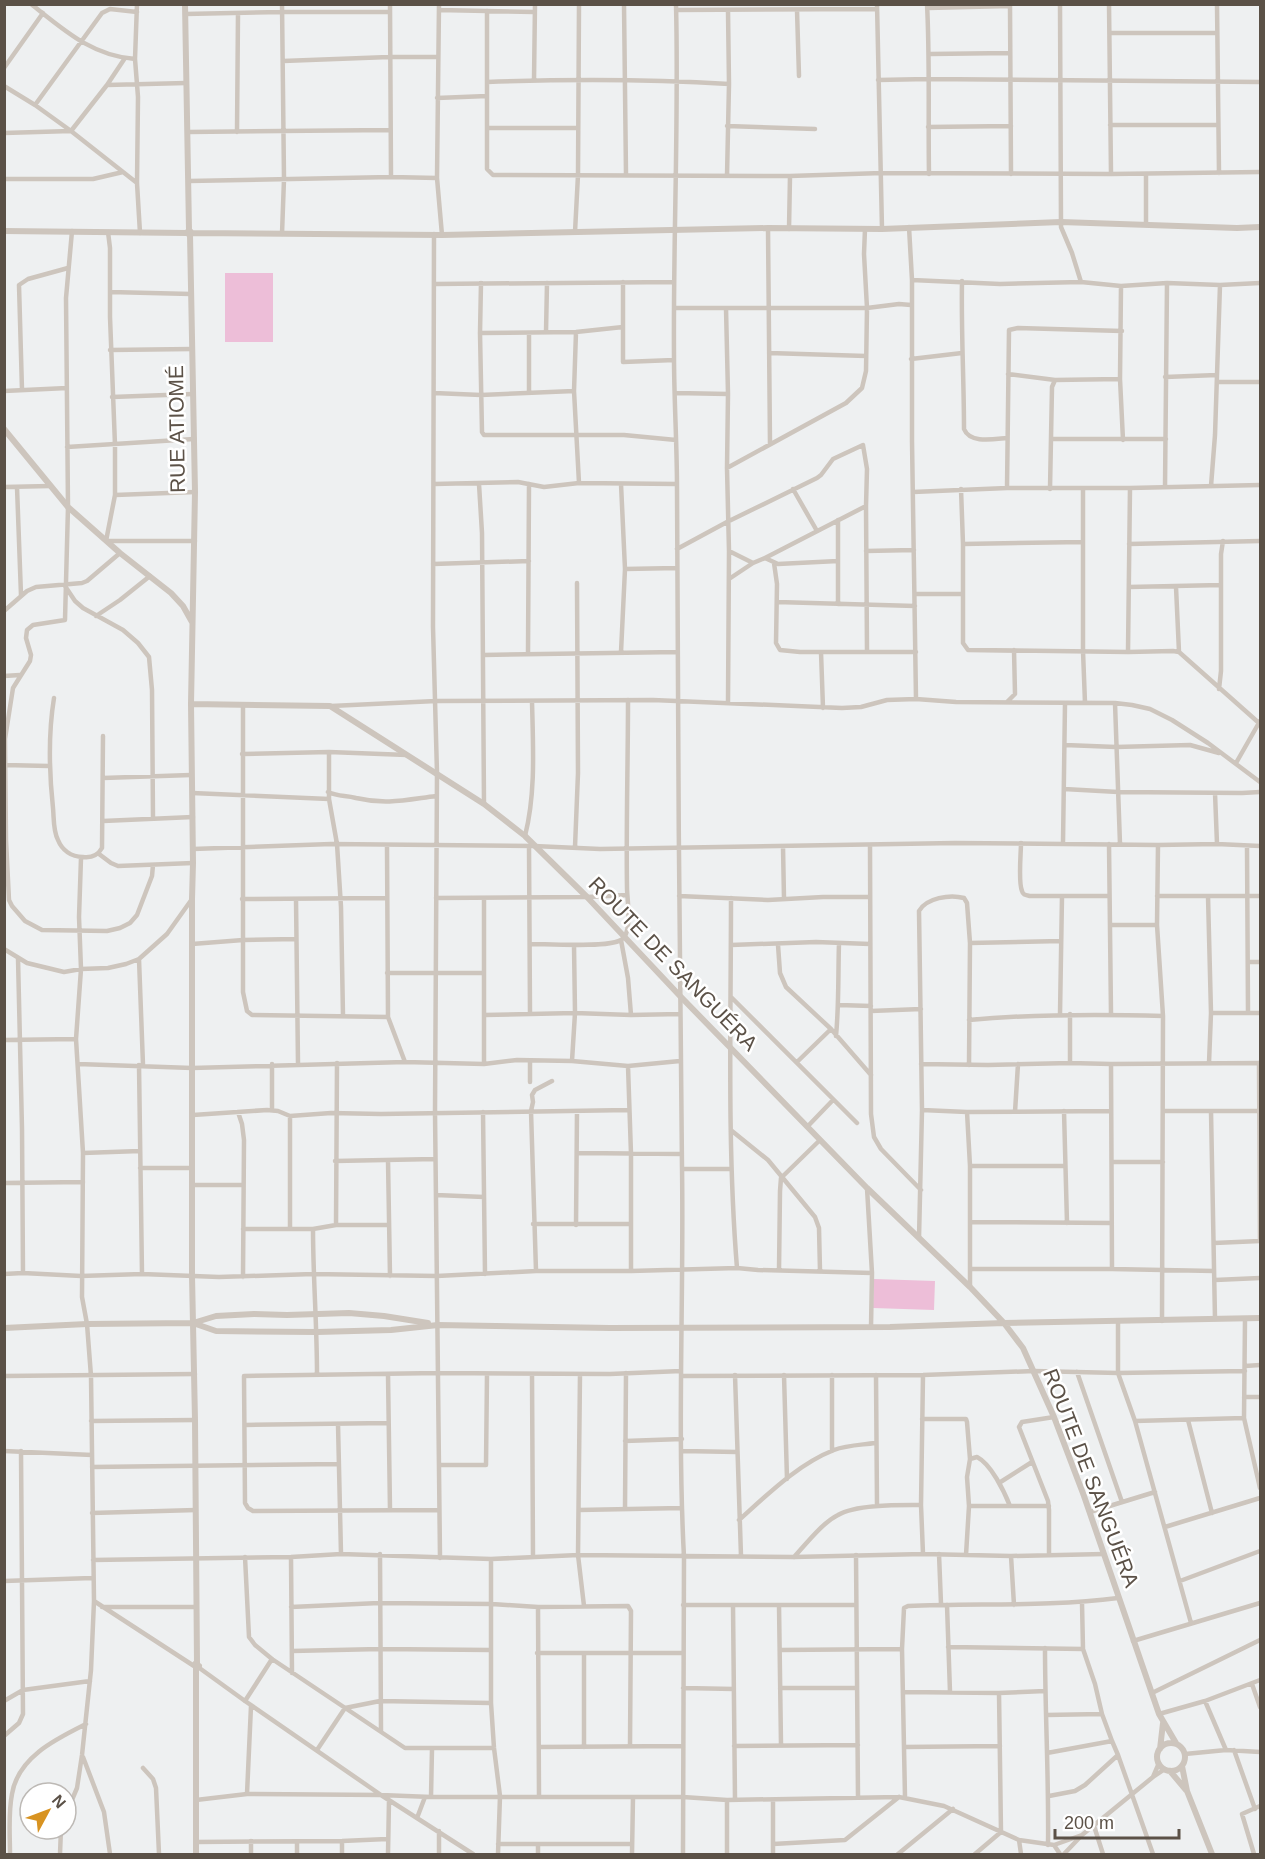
<svg xmlns="http://www.w3.org/2000/svg" width="1265" height="1859" viewBox="0 0 1265 1859" font-family="Helvetica,sans-serif">
  <rect width="100%" height="100%" fill="#eef0f1"/>
  <path fill="#edbed8" d="M225 273H273V342H225Z
    M874 1279 935 1281 934 1310 873 1308Z"/>
  <g fill="none" stroke-linecap="round" stroke-linejoin="round">
    <path stroke="#cdc5bd" stroke-width="4.5" d="M31 4C64 30 92 56 135 59
      M137 4 135 59 138 97 137 183 140 233
      M390 4 391 177
      M439 4 437 178 442 235
      M624 4 626 175
      M676 4C679 121 673 238 674 356 674 400 677 444 677 488 678 714 679 941 682 1167 684 1297 677 1427 684 1557L683 1854
      M877 4 882 229
      M927 4C930 61 928 117 929 174
      M1010 4 1011 174
      M1060 4 1061 227 1072 253 1081 282
      M1109 4 1111 174
      M1217 4 1219 173
      M928 8 1010 6
      M439 10 534 12
      M676 10 877 9
      M797 10 799 76
      M487 11V169L493 175 790 176 882 173 1111 174 1260 172
      M185 14 282 12H390
      M1110 33H1216
      M930 54 1010 53
      M283 61 389 57H438
      M4 68 43 13
      M534 80 535 4
      M878 80 928 79 1260 82
      M487 82C568 79 649 79 729 84
      M107 85 125 58
      M4 86 35 105 71 131 4 133
      M437 98 487 96
      M35 105 102 13 110 9 137 12
      M1110 125H1218
      M727 126 815 129
      M928 127 1011 126
      M488 128H578
      M188 132 390 130
      M237 132 238 13
      M727 176 729 84 728 11
      M4 179H93L123 172
      M189 181 391 177 437 178
      M137 183 71 131 107 85 186 83
      M1146 224V174
      M909 227 912 280V441L916 699
      M768 228 770 444
      M789 229 790 176
      M72 231 66 298 68 507 65 620 33 625 27 630 26 638 31 655 30 661 13 688 5 739 6 840 9 900 12 906 25 921 42 930 107 931 120 928 130 923 137 915 152 876 153 865
      M108 232 110 248V317L115 445V495L106 541H195
      M575 232 578 175 579 4
      M282 234 284 179 282 4
      M434 234 433 627 437 773 435 1112 440 1558
      M912 280 1000 284 1081 282 1121 286 1167 283 1220 285 1260 283
      M962 281C961 331 964 380 964 429 970 444 994 439 1007 438
      M623 282V362L674 360
      M481 283 480 333 482 432 484 435H624L676 440
      M435 284 674 282
      M1121 286 1120 379 1123 440
      M110 292 191 294
      M674 308H867L899 304 911 305
      M726 308 728 394 727 468 729 551 728 702
      M546 332 547 283
      M576 332 574 391 579 483
      M480 333 576 332 623 327
      M529 333V393
      M110 350 192 349
      M769 353 866 356
      M911 359 962 353
      M1008 374 1055 380 1120 379
      M1165 377 1217 375
      M1217 382H1260
      M22 390 19 285 28 279 68 268
      M4 391 67 388
      M434 393 481 395 574 391
      M676 393 728 394
      M112 397 193 394
      M1052 439H1166
      M67 447 194 439
      M727 468 846 403 862 388 866 371 867 308 864 254 865 229
      M434 484 518 482 544 487 579 483 677 484
      M479 484 482 533 484 804
      M621 484 625 569 621 652
      M1211 486 1215 435 1220 285
      M4 487 50 486
      M17 487 21 595
      M1165 487 1167 283
      M1007 488 1009 330 1018 328 1122 331
      M1083 488V651L1085 703
      M793 489 817 531
      M961 489 963 544V643L968 650 1128 652 1173 651 1179 652 1259 723
      M1050 489 1052 387 1055 380
      M913 492 1007 488H1130L1260 485
      M115 495 195 492
      M838 520V604
      M963 544 1083 542
      M1129 544 1260 541
      M677 549 727 522 817 478 821 475 833 459 863 445 867 469 866 506 867 652
      M729 551 753 563
      M866 551 914 550
      M765 558 778 564 838 561
      M774 563 777 584 776 643 780 650 800 652H916
      M433 564 529 561
      M625 569 677 568
      M729 579 753 563 765 558 866 506
      M65 586 75 601 83 608 123 630 138 643 149 657 152 690 153 818
      M1129 587 1221 585V554L1223 541
      M1176 587 1179 652
      M915 594H962
      M777 602 915 606
      M4 611 27 591 36 587 82 583 87 581 120 553
      M96 616 120 600 150 576
      M821 652 823 708
      M1128 652 1130 488
      M528 653 529 484
      M483 655 677 652
      M4 676 20 675
      M1219 689 1221 671V585
      M54 698C48 735 49 771 53 808 54 818 53 831 58 840 62 850 71 857 83 857 91 858 98 855 102 848L103 736
      M1007 702 1015 694 1014 650
      M1115 703 1120 844
      M243 705V992L247 1011 252 1015 388 1017
      M331 706 436 701 653 700 842 708 861 707 887 700 916 699 956 702 1115 703 1132 705 1150 709 1172 720 1208 743 1260 782
      M1065 745 1116 747 1190 745 1219 753
      M329 752V799L337 844 341 907 343 1016
      M242 754 329 752 407 755
      M1236 763 1260 721
      M4 765 49 766
      M103 778 191 775
      M1064 789 1118 792 1242 793 1260 792
      M328 792C339 797 345 795 356 798 386 805 405 800 436 796
      M192 793 329 799
      M1215 793 1217 844
      M103 821 193 817
      M525 836C536 793 533 746 532 701
      M1021 843C1021 853 1018 882 1022 891 1023 895 1025 895 1030 896H1109
      M1063 843 1065 703
      M1109 844 1111 1014
      M870 845 871 1114 874 1137 881 1149 921 1190
      M1158 845 1157 925 1163 1016 1162 1321
      M387 846 388 1017 405 1062
      M529 846 530 1014
      M783 846 784 899
      M1247 846 1248 1013
      M575 847 578 773 577 583
      M193 849 331 844 534 846 600 849 955 843 1158 845 1217 844 1260 846
      M99 854 111 863 118 866 193 863
      M679 896 768 900 823 897H870
      M1157 896H1260
      M1208 896 1211 1013 1209 1063
      M436 898 587 897 627 895
      M484 898V1064
      M731 898C731 1021 727 1145 737 1268
      M242 899 386 898
      M296 899 298 1064
      M1110 925H1157
      M621 940 628 978 631 1015
      M970 943 1061 941
      M192 944 243 940 296 939
      M530 944C547 944 608 948 621 940 633 934 627 899 627 888 626 825 628 763 628 700
      M731 945 816 942 870 944
      M778 945 780 973 786 987 831 1029 871 1075
      M4 949 27 963 64 972 81 969 108 968 126 964 139 959 167 934 192 899
      M18 958 22 1129 23 1273
      M139 959 143 1065
      M1248 962H1260
      M387 973H484
      M731 997 857 1123
      M839 1005 871 1006
      M871 1011 921 1009
      M1211 1013H1260
      M1060 1014 1062 896
      M1070 1014V1063
      M484 1015 575 1013 631 1015 680 1014
      M969 1020C1034 1014 1098 1014 1163 1016
      M836 1036C839 1005 838 975 839 943
      M4 1040 76 1039
      M572 1061 575 1013 574 945
      M797 1062 831 1029
      M1259 1063 1260 1241
      M78 1064 192 1068 405 1062 484 1064 517 1060 572 1061 628 1066 680 1061
      M921 1064 988 1065 1070 1063 1111 1064
      M139 1065 142 1274
      M628 1066 631 1154V1271
      M530 1082V1061
      M272 1110V1064
      M922 1110 967 1112 1110 1111
      M1064 1111 1067 1223
      M1163 1111H1260
      M1211 1111 1215 1319
      M238 1112 242 1124 244 1140 243 1277
      M483 1112 485 1274
      M967 1112 970 1166V1287
      M1015 1112 1018 1064
      M193 1115 267 1110 278 1111 290 1116 331 1113 381 1114 628 1110
      M808 1126 833 1100
      M732 1131 768 1160 815 1217 819 1228 820 1271
      M83 1153 140 1151
      M578 1153 682 1154
      M388 1160 390 1276
      M335 1161 435 1159
      M1112 1162H1163
      M970 1166H1064
      M140 1168H192
      M682 1169H731
      M4 1183 83 1182
      M192 1185H243
      M867 1188 872 1273 871 1327
      M436 1195 484 1197
      M970 1222 1111 1223
      M533 1224H631
      M336 1225 337 1063
      M576 1225 577 1111
      M243 1229H313L336 1225H388
      M290 1229V1116
      M313 1229C313 1277 317 1325 317 1374
      M919 1238 922 1110 919 911C926 898 950 894 964 898L967 903 970 943 969 1065
      M1214 1243 1260 1241
      M970 1269H1112L1214 1271
      M1112 1269 1111 1064 1260 1063
      M779 1270 780 1191 781 1178 820 1140
      M536 1271 531 1111 533 1102 532 1095 535 1090 552 1081
      M4 1274 23 1273 81 1276 142 1274 219 1277 313 1274 437 1276 536 1271H631L737 1268 758 1270 872 1273
      M1215 1280 1260 1278
      M1245 1319 1244 1418 1260 1488
      M1118 1322V1373L1135 1421 1191 1623
      M1245 1366 1260 1365
      M1077 1372 1122 1502
      M388 1374 390 1510
      M532 1374 533 1557
      M580 1374 578 1555 584 1606
      M735 1375 741 1556
      M784 1375 787 1479
      M832 1375V1451
      M876 1375 877 1506
      M4 1376 195 1374
      M681 1376 923 1375 1034 1371 1118 1373 1245 1371
      M1244 1397H1260
      M922 1419H966L967 1422 970 1459 967 1477 969 1506 966 1555
      M1188 1420 1212 1513
      M91 1421 195 1420
      M1135 1421 1244 1418
      M338 1424 341 1554
      M245 1425 388 1423
      M625 1441 682 1439
      M4 1451 92 1455
      M682 1451 737 1452
      M970 1459 977 1457C991 1464 1004 1491 1010 1506
      M439 1465H486L487 1374
      M92 1467 339 1464
      M999 1483 1032 1462
      M969 1506H1049
      M625 1508 626 1373
      M439 1510 253 1511 248 1508 245 1503 244 1376 438 1373 610 1374 681 1371
      M579 1510 682 1508
      M1090 1512 1155 1492
      M92 1513 196 1510
      M739 1520C767 1495 798 1464 834 1450 847 1445 861 1445 875 1443
      M1165 1527 1260 1498
      M380 1554 381 1731
      M923 1554 921 1505 923 1375
      M939 1554 941 1604
      M856 1555 858 1797
      M1049 1555V1510L1048 1501 1019 1427 1022 1422 1054 1417
      M1011 1556 1014 1605
      M245 1557 249 1637 255 1645 272 1659 405 1748H494
      M291 1557 292 1673
      M794 1557C806 1544 822 1523 838 1515 856 1504 900 1505 921 1505
      M491 1559V1703L494 1748 500 1796 498 1854
      M93 1560 291 1557 341 1554 491 1559 578 1555 794 1557 923 1554 1011 1556 1104 1554
      M4 1581 92 1578
      M1180 1581 1260 1551
      M94 1601 194 1666
      M1082 1603 1083 1649 1095 1684 1102 1714 1112 1741 1118 1755 1153 1854
      M683 1605H856
      M733 1605 735 1800
      M779 1605 781 1745
      M947 1605 950 1692
      M102 1607H196
      M291 1607 379 1603 492 1604 538 1607 628 1606 631 1611 630 1746
      M538 1607 539 1797
      M1133 1641 1260 1603
      M948 1647 1083 1649
      M1045 1648C1045 1714 1049 1780 1048 1845
      M780 1650 902 1649
      M292 1651 380 1649 490 1650
      M537 1653H683
      M198 1667 245 1701 381 1795 473 1854
      M1252 1684 1260 1707
      M683 1688 734 1689
      M780 1688H857
      M903 1692 999 1693 1045 1691
      M1152 1693 1260 1640
      M4 1701 23 1690 90 1681
      M245 1701 272 1659
      M1205 1701 1226 1750
      M1159 1714 1205 1701 1260 1680
      M1046 1715 1102 1714
      M4 1736 19 1723 23 1714 21 1451
      M734 1746 858 1745
      M539 1747 683 1746
      M584 1747V1653
      M904 1747 1000 1746
      M317 1750 345 1708 380 1701 491 1703
      M1234 1750 1255 1809
      M1047 1753 1112 1741
      M1185 1754 1226 1750 1260 1752
      M83 1757 104 1812 110 1854
      M143 1768 153 1779 156 1788 159 1854
      M1153 1777 1159 1763
      M247 1794 251 1706
      M1049 1796 1075 1791 1085 1785 1118 1755
      M431 1797 432 1749
      M905 1797 902 1649 904 1608 908 1606C978 1603 1049 1607 1118 1598
      M196 1800 247 1794 381 1795 431 1797H683L727 1800 899 1797 944 1806 1019 1840 1054 1845 1082 1835
      M773 1800V1854
      M66 1814 77 1788 82 1755 91 1670 94 1601 91 1376 87 1324 82 1297 83 1153 76 1039 81 969 79 917 81 858
      M417 1818 425 1797
      M1094 1826 1103 1854
      M1019 1840 1021 1854
      M251 1841V1854
      M342 1841V1854
      M196 1842 342 1841 387 1839
      M297 1842V1854
      M498 1844H632
      M773 1844 845 1840 899 1797
      M538 1845V1854
      M1054 1845 1060 1854
      M10 1854C10 1835 8 1814 12 1794 18 1757 56 1739 86 1724
      M60 1854 61 1829
      M388 1854 389 1800
      M439 1854V1831
      M632 1854 633 1797
      M727 1854V1800
      M898 1854 953 1809
      M975 1854 1001 1832 999 1693
      M1064 1854 1082 1835 1153 1777 1165 1769
      M1254 1854 1242 1814 1260 1806"/>
    <path stroke="#cdc5bd" stroke-width="6" d="M185 4 189 230
      M4 231 187 233
      M192 233 442 235 768 228 882 229 1061 222 1237 228 1260 227
      M190 235 192 233 189 230 187 233 190 235 195 492 191 704 193 863 192 899V1276L195 1420 197 1664
      M4 429 68 507 120 553 171 593 183 606 192 622
      M191 704 330 706 484 804 525 836 587 897 680 996 867 1188 970 1287 1004 1323 1023 1348 1054 1417 1084 1496 1159 1714 1176 1743
      M193 1323 216 1331 317 1332 391 1330 438 1325 610 1328 890 1327 1004 1323 1260 1318
      M4 1328 87 1324 193 1323 216 1316 254 1314 287 1315 349 1313 384 1316 428 1323
      M195 1664 199 1666 196 1668V1854
      M1157 1757a14 14 0 1 1 28 0a14 14 0 1 1-28 0Z
      M1160 1749 1163 1723
      M1182 1766 1187 1791 1212 1854
      M1170 1771 1186 1790"/>
  </g>
  <g text-anchor="middle" stroke-width="5" stroke-linejoin="round" paint-order="stroke">
    <g font-size="21" fill="#5b5147" stroke="#fff">
      <text transform="translate(177 429) rotate(-91)" y="7">RUE ATIOMÉ</text>
      <text transform="translate(673 964) rotate(46)" y="7">ROUTE DE SANGUÉRA</text>
      <text transform="translate(1091 1478) rotate(69)" y="7">ROUTE DE SANGUÉRA</text>
    </g>
  </g>
  <rect width="1265" height="1859" fill="none" stroke="#5b5147" stroke-width="12"/>
  <g transform="translate(48 1811) rotate(49)"><circle r="28" fill="#ffffff" stroke="#bdb9b5" stroke-width="1.5"/>
  <path d="M0-4.5L10 22L0 15L-10 22Z" fill="#d89321"/>
  <text y="-9" font-size="16" font-weight="bold" text-anchor="middle" fill="#5b5147">N</text>
  </g>
  <path d="M1055 1829v9h124v-9" fill="none" stroke="#5b5147" stroke-width="3"/>
  <text x="1064" y="1829" font-size="18" fill="#5b5147" stroke="#ffffff" stroke-width="4.5" paint-order="stroke">200 m</text>
</svg>
